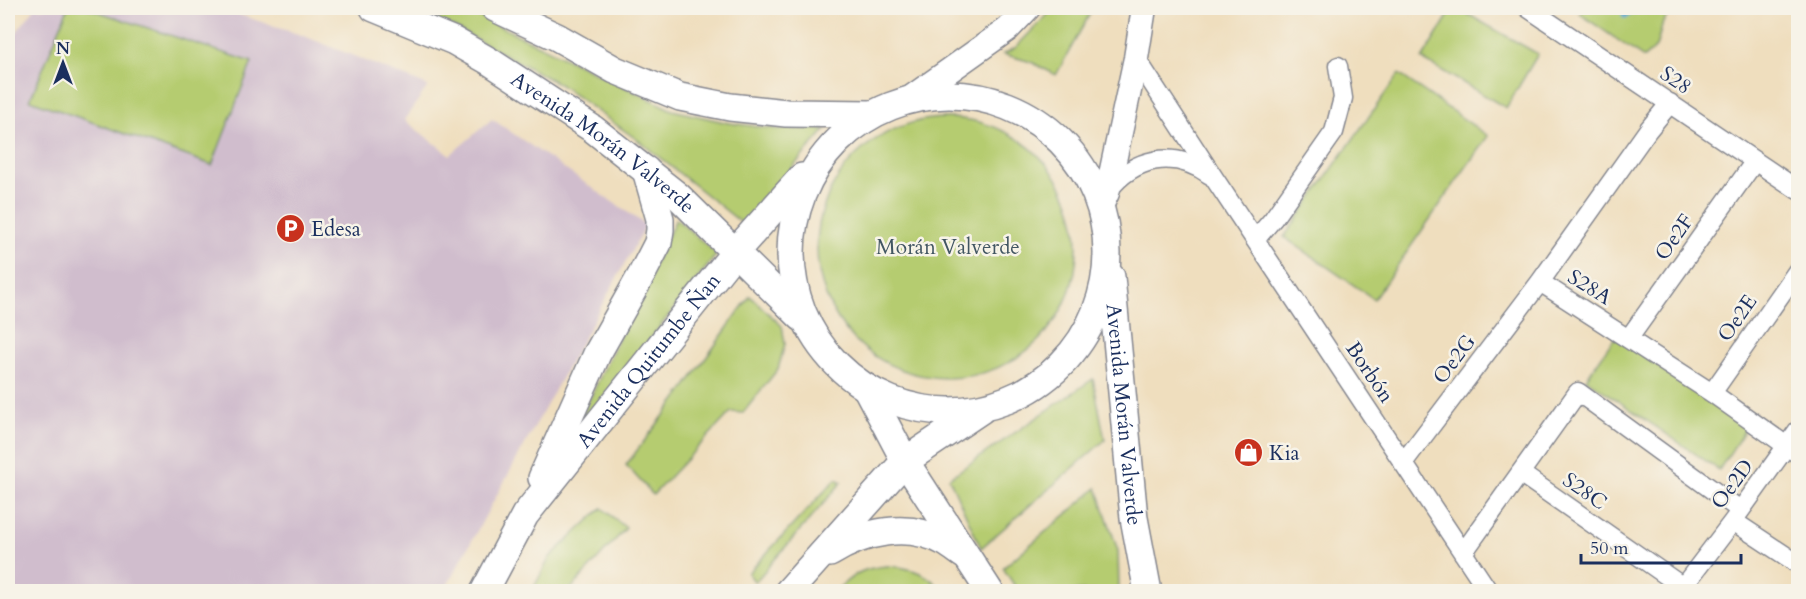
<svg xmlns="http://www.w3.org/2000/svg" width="1806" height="599" viewBox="0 0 1806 599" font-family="Cardo,serif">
  <rect width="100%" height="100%" fill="#f7f3e8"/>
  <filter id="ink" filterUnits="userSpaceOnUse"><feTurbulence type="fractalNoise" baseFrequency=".0167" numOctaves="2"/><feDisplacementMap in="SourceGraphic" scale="12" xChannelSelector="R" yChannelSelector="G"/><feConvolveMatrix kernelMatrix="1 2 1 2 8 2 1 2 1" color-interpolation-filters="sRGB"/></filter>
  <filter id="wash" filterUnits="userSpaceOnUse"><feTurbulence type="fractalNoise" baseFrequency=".008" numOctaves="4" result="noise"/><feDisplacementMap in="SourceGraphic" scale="24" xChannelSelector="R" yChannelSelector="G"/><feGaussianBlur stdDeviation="1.35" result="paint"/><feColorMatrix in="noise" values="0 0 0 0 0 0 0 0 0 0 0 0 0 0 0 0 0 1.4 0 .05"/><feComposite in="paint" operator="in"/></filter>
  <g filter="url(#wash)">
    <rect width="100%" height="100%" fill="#efdebe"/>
    <path fill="#d0bdcd" d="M35 8H219L304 36 428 86 404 120 450 155 492 119 646 225 444 591H8V43Z"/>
    <path fill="#b5cc70" stroke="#687e67" stroke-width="1.5" d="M68 8H87L252 62 212 165 30 100Z
      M405 8H462L672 110 729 123 777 129H826L743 224 639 141 559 84 452 26Z
      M1054 8H1093L1056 75 1031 62 1003 54 1015 48Z
      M1453 8H1457L1538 54 1506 108 1422 59Z
      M1583 8H1674L1663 22 1656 47 1644 58 1580 14Z
      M1399 74 1488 136 1374 299 1284 237Z
      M817 248a130 130 0 1 1 260 0a130 130 0 1 1-260 0Z
      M676 219 717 254 569 442Z
      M750 296 782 326 785 344 778 369 743 413 731 412 653 495 626 465 684 389Z
      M1615 337 1748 425 1719 470 1586 379Z
      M1093 379 1105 440 981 548 949 478Z
      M836 479 842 482 755 582 748 573Z
      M1097 488 1118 551 1119 591H1018L1003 568Z
      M602 508 626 528 569 591H532L550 557Z
      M887 566C908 567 930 573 942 591H835C854 575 860 568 887 566Z"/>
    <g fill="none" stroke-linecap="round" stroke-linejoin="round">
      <path stroke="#5aa6d3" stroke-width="7" d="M1625 15 1638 8"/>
    </g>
  </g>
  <g filter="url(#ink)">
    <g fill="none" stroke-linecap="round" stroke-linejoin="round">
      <defs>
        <path id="minor" d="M1528 8 1798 190
          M1136 58 1214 178 1489 592
          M1108 191C1134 157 1174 149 1210 175
          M1255 240 1273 219 1334 132 1343 98 1338 66
          M1540 282 1712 393 1798 454
          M1629 338 1755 161
          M1712 393 1798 270
          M1403 463 1540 282 1648 130 1670 103
          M1520 473 1683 587
          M1733 521 1798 564
          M1463 553 1578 392 1740 510
          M1679 592 1733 521 1798 430"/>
        <path id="secondary" d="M912 97 1008 29 1028 8
          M1101 206 1107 193 1136 58 1144 8"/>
        <g id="primary">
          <path id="s1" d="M374 8 454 41 489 61 593 129 678 196 801 317"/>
          <path d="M495 8 557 37 615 70 680 97 730 107 786 113 872 114"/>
          <circle cx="949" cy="253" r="158"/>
          <path id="s2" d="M1111 277 1134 518 1148 592"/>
          <path d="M867 389 905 461 990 592"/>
          <path d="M542 478 597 354 642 274 658 243 660 230V219L646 170"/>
          <path d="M830 553C864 531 908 522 945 542 952 546 958 551 964 555"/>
          <path id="s3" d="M484 592 525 515 735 252 802 177"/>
          <path d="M788 592 905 461 981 410"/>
        </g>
      </defs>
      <use href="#minor" stroke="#85868e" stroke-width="21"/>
      <use href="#secondary" stroke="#85868e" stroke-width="27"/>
      <use href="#primary" stroke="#85868e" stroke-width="30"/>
      <use href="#minor" stroke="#fff" stroke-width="18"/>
      <use href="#secondary" stroke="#fff" stroke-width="24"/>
      <use href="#primary" stroke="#fff" stroke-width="27"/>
    </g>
  </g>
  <defs>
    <symbol id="parking-disc" viewBox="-11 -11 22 22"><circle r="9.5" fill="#c8321e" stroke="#f7f3e8"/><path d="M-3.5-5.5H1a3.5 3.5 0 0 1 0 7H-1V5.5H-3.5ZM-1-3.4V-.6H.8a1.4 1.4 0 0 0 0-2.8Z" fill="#fff"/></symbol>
    <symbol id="shop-disc" viewBox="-11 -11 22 22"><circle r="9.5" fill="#c8321e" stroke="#f7f3e8"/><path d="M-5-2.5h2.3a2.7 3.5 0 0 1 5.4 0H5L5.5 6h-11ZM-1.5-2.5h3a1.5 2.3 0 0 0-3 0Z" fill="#fff"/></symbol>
  </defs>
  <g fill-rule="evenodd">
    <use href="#parking-disc" x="274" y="212" width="33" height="33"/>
    <use href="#shop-disc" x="1232" y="436" width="33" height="33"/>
  </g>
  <g text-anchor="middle" stroke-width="5" stroke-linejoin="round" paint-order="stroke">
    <g font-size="21" fill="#1b2f5e" stroke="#f7f3e8">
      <text transform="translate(1676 80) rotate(34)" y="7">S28</text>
      <text dy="7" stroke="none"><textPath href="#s1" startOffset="267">Avenida Morán Valverde</textPath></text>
      <text transform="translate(1674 237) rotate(-55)" y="7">Oe2F</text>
      <text transform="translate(1590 287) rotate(32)" y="7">S28A</text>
      <text transform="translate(1737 318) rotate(-55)" y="7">Oe2E</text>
      <text transform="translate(1454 359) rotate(-53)" y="7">Oe2G</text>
      <text dy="7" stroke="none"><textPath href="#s3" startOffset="285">Avenida Quitumbe Ñan</textPath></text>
      <text transform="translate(1370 372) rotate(56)" y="7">Borbón</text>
      <text dy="7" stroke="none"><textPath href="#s2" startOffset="138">Avenida Morán Valverde</textPath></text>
      <text transform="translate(1732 484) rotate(-54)" y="7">Oe2D</text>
      <text transform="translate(1585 491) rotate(35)" y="7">S28C</text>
    </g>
    <g font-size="21" fill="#1b2f5e" stroke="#f7f3e8" text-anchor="start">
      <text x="311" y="236">Edesa</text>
      <text x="1269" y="460">Kia</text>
    </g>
    <g font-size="21" fill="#425662" stroke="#f7f3e8">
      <text x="948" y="254">Morán Valverde</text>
    </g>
  </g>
  <rect width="1806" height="599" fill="none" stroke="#f7f3e8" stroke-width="30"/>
  <g transform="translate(63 63)" stroke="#f7f3e8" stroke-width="4.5" paint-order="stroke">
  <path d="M0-4.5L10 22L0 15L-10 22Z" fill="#1b2f5e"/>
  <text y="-9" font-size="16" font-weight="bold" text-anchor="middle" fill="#1b2f5e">N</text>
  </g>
  <path d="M1581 554v9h160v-9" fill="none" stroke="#1b2f5e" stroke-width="3"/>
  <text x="1590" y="554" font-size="18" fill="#1b2f5e" stroke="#f7f3e8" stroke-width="4.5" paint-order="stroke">50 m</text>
</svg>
